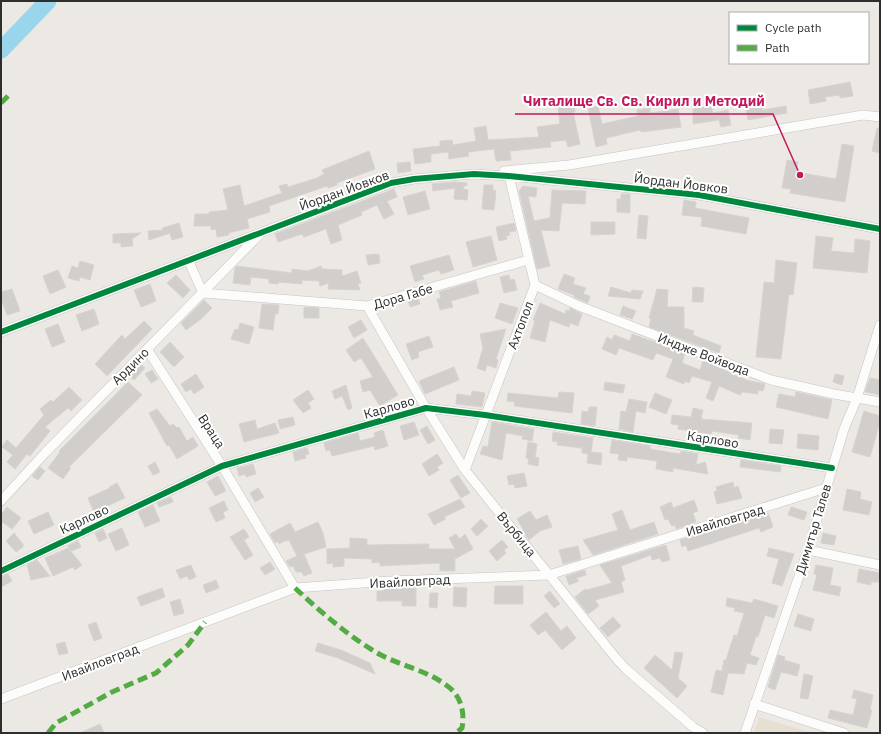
<svg xmlns="http://www.w3.org/2000/svg" width="881" height="734" viewBox="0 0 881 734" font-family="'IBM Plex Sans',sans-serif">
  <rect width="100%" height="100%" fill="#ece8e4"/>
  <path fill="#e6e0d3" d="M759 717 813 733H754Z"/>
  <g fill="none" stroke-linecap="round" stroke-linejoin="round">
    <path stroke="#99d6ec" stroke-width="17" d="M1 50 48 1"/>
  </g>
  <path fill="#d1cecb" stroke="#d7d4d0" d="M850 82 853 96 840 98V95L825 97 826 101 810 104 808 90Z
    M574 97 575 112H573L580 144 568 147 566 140 550 142 551 147 510 151 511 160 496 161 494 149 468 152 469 156 449 159 448 152 431 154V162L415 164 413 149 440 146V141L452 140 453 145 476 141 474 128 486 126 488 140 539 137 537 127 560 124 557 98Z
    M598 106 602 124 638 116 637 110 650 108V113L678 109 681 127 641 132 640 130 606 138 607 144 596 147 588 108Z
    M711 106 713 113 728 110 731 125 721 127 719 120 693 124V109Z
    M762 106 763 110 786 106 787 113 748 120 746 109Z
    M877 128H880V153L872 151Z
    M842 144 854 146 845 202 790 193 791 189 782 188 787 160 798 162 796 172 836 179Z
    M369 151 375 169 337 183V185L328 188 327 186 269 206 270 212 247 219 249 228 228 233 229 235 217 237 216 229 211 230V226H194L195 214H209V212L228 210 223 189 240 185 244 206 282 193 279 186 287 184 288 187 317 178 324 174 322 170Z
    M410 162 411 171 398 173 397 163Z
    M454 182 467 183V185L464 186 463 189 468 190 467 200 454 199 455 188 433 191 432 184Z
    M484 185H493V190L496 191 494 210 482 209Z
    M523 186 537 188 536 197 528 196 534 221 550 218 552 190 586 191 585 204 562 203 559 231 541 230 550 266 537 269 519 191Z
    M394 189 397 197 387 201 394 214 384 219 377 205 361 212 362 215 338 225 342 240 331 244 326 229 304 237 302 234 278 242 275 234Z
    M425 191 430 209 408 215 403 197Z
    M621 194H630V213L617 212V199H621Z
    M684 200 696 202 695 208 749 218 746 234 701 226 702 217 682 215Z
    M639 215 648 216 646 239 637 238Z
    M591 222H615V234L591 235Z
    M179 223 183 237 172 240 170 233 149 240 148 231 163 230 162 228Z
    M514 223 516 231 509 232 510 235 506 236 507 239 499 241 496 227Z
    M141 233 132 239 133 246 121 247V243H113V234Z
    M491 236 497 260 473 267 466 242Z
    M816 236 833 238 831 251 854 253 855 239 870 241 867 273 813 268Z
    M379 254 380 263 368 265 366 255Z
    M449 255 454 270 441 274 439 270 422 275 424 279 415 282 410 266Z
    M776 260 797 263 793 295 789 294 781 359 756 357 764 282 774 283Z
    M80 261 94 265 90 280 80 277 79 281 68 278 72 266 78 268Z
    M237 266 292 273V269L308 271 321 266 322 269 342 270V276L357 271 361 283 358 284 360 290 328 289 329 283 320 286 319 281 302 280V284L279 282 278 284 269 283V279L251 277 250 285 233 283 235 268Z
    M58 270 66 287 50 294 43 276Z
    M564 274 575 278 573 284 586 288 583 294 590 296 588 303 574 297V295L558 289Z
    M176 275 190 290 183 298 167 283Z
    M509 275 510 280 514 279 517 290 504 293 500 277Z
    M476 281 479 293 451 301 453 307 440 310 437 299 441 298 439 292Z
    M150 284 156 301 141 307 134 290Z
    M611 287 631 293 632 290 643 291 640 299 608 296Z
    M693 287 704 288 703 302H692Z
    M12 289 20 311 7 315 1 298V292Z
    M657 289 668 290 667 307H684V328L694 331 693 335 721 346 719 353 649 327 651 319 649 318Z
    M418 298 420 304 410 307 408 300Z
    M204 300 212 308 201 319 186 330 181 323Z
    M500 303 518 308 512 324 495 318Z
    M540 303 565 314 566 310 569 311 570 308 582 314 578 326 570 323 569 327 550 320 545 342 530 338 535 321 533 320Z
    M262 304 279 305 278 314H275L273 330 259 328Z
    M623 306 636 311 632 319 620 315Z
    M304 307 319 308V318H304Z
    M94 309 99 324 82 331 76 315Z
    M361 320 367 330 354 338 348 327Z
    M144 321 152 329 107 376 95 364 122 335 125 339Z
    M240 323 254 327 249 344 231 339 235 329 238 330Z
    M58 324 65 342 52 347 45 329Z
    M506 329 496 359 498 360 496 368 487 365 485 371 477 368 483 348 480 334Z
    M632 334 685 353 682 363 700 370 703 360 746 380 765 384 763 391 758 390V394L742 392 740 395 719 386 713 401 706 398 712 382 692 376 689 383 685 381 684 384 666 377 673 359 656 353 653 360 619 348 616 355 602 349 607 337 612 340 614 335 630 341Z
    M429 336 433 347 418 352 419 357 412 360 406 344Z
    M363 338 398 395 380 406 370 390 363 392 360 381 373 377 361 358 354 362 346 350Z
    M170 342 184 357 174 367 160 352Z
    M140 364 145 368 134 380 129 376Z
    M454 367 459 380 425 394 419 381Z
    M152 370 158 379 151 383 145 374Z
    M196 374 204 387 194 394 191 389 186 392 181 384Z
    M835 374 844 376 842 385 833 382Z
    M870 378 880 380V395L865 392Z
    M128 382 142 395 69 467 71 468 63 479 48 468 60 452 59 451Z
    M605 382 625 385 623 393 604 390Z
    M346 385 352 408 348 410 342 396 335 399 332 391Z
    M69 387 82 400 71 411 68 408 45 427 50 431 30 456 27 454 15 469 7 462 13 455 2 447 7 440 16 448 44 415 40 409 51 400 53 402Z
    M308 390 314 399 308 403 311 408 303 413 293 400Z
    M472 391 485 393 482 407 456 404 457 394 471 396Z
    M559 392 574 393 572 413 514 406 515 402 507 401 508 393 558 398Z
    M796 392 832 400 828 419 776 407 779 394 795 397Z
    M655 393 672 400 666 414 649 407Z
    M629 399 647 402 645 413 636 411 633 432 619 429 621 411 626 412Z
    M589 407H597L595 426 581 424 582 411 588 412Z
    M693 408 703 410 701 419 752 423 750 440 738 438 739 435 712 431 711 434 678 429 679 425 671 424 672 415 691 417Z
    M157 409 170 426 173 424 177 428 179 427 187 441 193 437 198 446 177 459 169 445 167 446 149 413Z
    M864 411 880 416V422L870 457 852 452Z
    M293 417 295 425 280 429 278 420Z
    M255 420 257 429 275 423 279 433 244 442 239 424Z
    M414 422 419 435 404 440 400 426Z
    M492 422 534 429 532 441 522 439 523 436 506 433 502 460 480 454 483 446 488 447Z
    M427 426 435 440 428 444 420 430Z
    M770 429 784 430 782 444 769 443Z
    M383 430 388 446 375 450 374 446 332 456 330 450 326 451 324 443 358 433 360 441 375 437 374 433Z
    M553 432 593 438 591 452 602 453 601 465 587 463 588 454 582 453V448L557 445 558 442 552 441Z
    M798 434 819 436 818 450 797 448Z
    M612 440 650 446V449L680 454 681 451 698 454 696 465 705 462 708 474 673 468V472L656 469 657 461 627 457V461L618 460 619 454 610 453Z
    M528 442 537 444 535 457 539 458 538 466 528 464 529 459 526 458Z
    M307 448 309 454 305 455 306 458 295 461 293 452Z
    M437 454 443 463 437 467 439 470 429 476 422 464Z
    M741 460 781 466 780 472 740 467Z
    M155 462 160 472 153 475 148 466Z
    M253 464 256 474 246 477 245 474 239 476 237 468Z
    M40 467 45 471 38 480 32 476Z
    M524 473 527 486 515 488 514 484 509 485 507 476Z
    M458 475 470 493 461 498 450 480Z
    M218 476 226 491 215 496 207 482Z
    M733 482 734 488 738 486 742 498 717 504 714 492 717 491 716 487Z
    M117 483 125 498 94 512 88 498 110 488 109 487Z
    M258 488 264 497 255 502 250 493Z
    M847 489 861 492 860 499 872 502 869 515 843 510Z
    M171 497 173 502 159 507 157 503Z
    M460 499 465 507 444 517 446 519 434 525 428 514Z
    M694 500 698 511 693 513 696 522 676 529 675 525 672 526 668 519 665 520 660 507 671 502 673 508Z
    M224 501 228 510 223 512 225 518 216 522 209 508Z
    M153 505 160 521 145 527 138 512Z
    M7 507 21 518 12 529 1 521V515Z
    M791 507 807 512 804 520 788 515Z
    M622 510 630 530 654 522 658 534 593 555 583 540 618 530 612 514Z
    M530 511 536 520 547 515 552 527 540 531 529 540 522 530 523 529 517 519Z
    M48 512 54 525 34 534 28 521Z
    M768 513 773 527 761 532 759 528 688 551 686 545 682 547 680 540Z
    M481 519 488 526 477 536 471 529Z
    M318 522 323 533 326 547 304 554 312 573 304 576 302 572H296L293 566 290 567 286 561 297 556 289 540 287 541 286 540 279 544 278 541 275 543 270 534 290 523 295 532Z
    M122 528 129 545 116 551 108 534Z
    M103 529 107 538 99 542 95 533Z
    M244 529 249 537 244 540 253 555 245 560 230 537Z
    M14 533 23 544V547L16 552 6 541Z
    M823 533 836 536 834 545 821 543Z
    M456 534 460 539 465 534 473 549 455 559V571H440V563L380 566V562L372 563V559L344 558V566L333 567V563L327 564V549L350 548V538L367 539V545L429 544V549H455L449 538Z
    M502 540 508 547 504 550 506 553 497 561 489 551Z
    M78 541 81 547 71 551 68 546Z
    M666 545 670 560 662 562 660 558 652 560 651 555 621 566 625 580 621 582 624 592 595 600 599 606 588 614 575 597 585 589 587 590 612 583 600 565Z
    M578 546 581 559 563 564 559 550Z
    M68 548 82 565 75 570 73 567 53 576 45 558Z
    M769 548 794 554 782 586 772 583 779 559 767 556Z
    M37 560 50 576 31 580 27 565Z
    M270 562 275 569 265 575 260 568Z
    M191 565 196 577 189 580 187 576 180 579 176 570Z
    M816 565 833 568 830 585 841 587 839 596 813 590 817 575 814 574Z
    M859 569 880 573V582H871V585L857 582Z
    M585 570 586 575 576 578 579 581 569 585 566 576Z
    M8 574 12 581 1 587V577Z
    M216 580 219 588 206 593 203 585Z
    M495 586H523V604H494Z
    M454 587 467 588 466 607 453 606Z
    M162 588 165 597 141 606 137 597Z
    M383 588H416V606H402V601H377V591H383Z
    M550 591 560 604 554 608 544 596Z
    M430 593H438L437 608 429 607Z
    M727 598 752 603 754 599 778 606 774 618 765 615 758 637 756 636 750 655 759 658 756 665 747 663 744 674 728 673 723 695 711 692 716 670 727 672 722 671 724 660H726L734 635 737 636 744 613 734 611 735 608 726 606Z
    M180 599 184 613 174 616 170 602Z
    M546 612 561 631 567 626 576 638 562 650 545 630 538 635 530 625Z
    M798 614 814 619 811 631 794 626Z
    M613 617 621 626 608 637 600 628Z
    M96 622 102 638 94 641 88 625Z
    M65 642 68 653 59 655 56 644Z
    M318 643 341 650 370 663 375 674 338 658 315 651Z
    M675 652 683 653 678 678 687 686 677 698 644 668 655 655 672 670Z
    M778 655 785 657 784 660 800 665 797 676 781 672 775 690 768 687Z
    M804 674 813 676 808 699 800 698Z
    M854 690 873 695 870 710H872L867 728 828 718 830 710 853 715 857 699 852 698Z
    M100 724 104 733H80Z"/>
  <g fill="none" stroke-linecap="round" stroke-linejoin="round">
    <defs>
      <path id="minor" d="M504 171 569 165 863 115 880 117
        M188 260 203 293 367 306 528 260
        M535 285 579 306 771 380 834 394 880 402
        M367 306 426 408 465 470 615 657 626 669 693 727 703 733
        M1 332 391 183 414 179 474 174 509 176 699 195 880 229
        M147 349 222 466 295 588
        M465 470 535 285 509 176
        M1 501 45 453 259 235
        M808 550 880 565
        M1 571 222 466 426 408 485 415 832 468
        M1 699 295 588 390 581 549 575 826 488
        M754 704 844 733
        M745 733 808 550 844 429 857 398 880 325"/>
    </defs>
    <use href="#minor" stroke="#c5c4c5" stroke-width="10"/>
    <use href="#minor" stroke="#fcfcfb" stroke-width="9"/>
    <path stroke="#54ab44" stroke-width="5" stroke-dasharray="10 5" stroke-linecap="butt" d="M1 103 8 96
      M295 588C321 612 348 636 379 654 401 666 426 670 446 685 461 695 465 712 462 728L456 733
      M48 733 56 723 112 692 156 673 188 645 205 622"/>
    <defs>
      <path id="cycleway" d="M1 332 391 183 414 179 474 174 509 176 699 195 880 229
        M1 571 222 466 426 408 485 415 832 468"/>
    </defs>
    <use href="#cycleway" stroke="#fff" stroke-width="8"/>
    <use href="#cycleway" stroke="#00873e" stroke-width="6"/>
  </g>
  <g text-anchor="middle" stroke-width="4" stroke-linejoin="round" paint-order="stroke">
    <g font-size="13" fill="#2e2e2e" stroke="#fff">
      <text transform="translate(681 183) rotate(7)" y="5">Йордан Йовков</text>
      <text transform="translate(344 190) rotate(-20)" y="5">Йордан Йовков</text>
      <text transform="translate(403 296) rotate(-16)" y="5">Дора Габе</text>
      <text transform="translate(520 325) rotate(-69)" y="5">Ахтопол</text>
      <text transform="translate(704 354) rotate(21)" y="5">Индже Войвода</text>
      <text transform="translate(130 366) rotate(-45)" y="5">Ардино</text>
      <text transform="translate(389 407) rotate(-16)" y="5">Карлово</text>
      <text transform="translate(212 431) rotate(57)" y="5">Враца</text>
      <text transform="translate(713 439) rotate(9)" y="5">Карлово</text>
      <text transform="translate(84 519) rotate(-25)" y="5">Карлово</text>
      <text transform="translate(725 520) rotate(-17)" y="5">Ивайловград</text>
      <text transform="translate(813 529) rotate(-73)" y="5">Димитър Талев</text>
      <text transform="translate(517 534) rotate(51)" y="5">Върбица</text>
      <text transform="translate(410 581) rotate(-3)" y="5">Ивайловград</text>
      <text transform="translate(100 662) rotate(-21)" y="5">Ивайловград</text>
    </g>
  </g>
  <path fill="none" stroke="#c2185b" stroke-width="1.5" d="M800 175L773 114H515"/>
  <circle fill="#c2185b" stroke="#fff" stroke-width="1.5" cx="800" cy="175" r="4"/>
  <g font-size="14" text-anchor="middle" font-weight="bold" fill="#c2185b" stroke="#fff" stroke-width="4" stroke-linejoin="round" paint-order="stroke">
    <text x="644" y="106">Читалище Св. Св. Кирил и Методий</text>
  </g>
  <rect width="881" height="734" fill="none" stroke="#2e2e2e" stroke-width="4"/>
  <rect x="729" y="12" width="140" height="52" fill="#ffffff" stroke="#ababab"/>
  <rect x="737" y="25" width="20" height="6" fill="#00873e" stroke="#ababab"/>
  <text x="765" y="32" font-size="12" fill="#2e2e2e">Cycle path</text>
  <rect x="737" y="45" width="20" height="6" fill="#54ab44" stroke="#ababab"/>
  <text x="765" y="52" font-size="12" fill="#2e2e2e">Path</text>
</svg>
